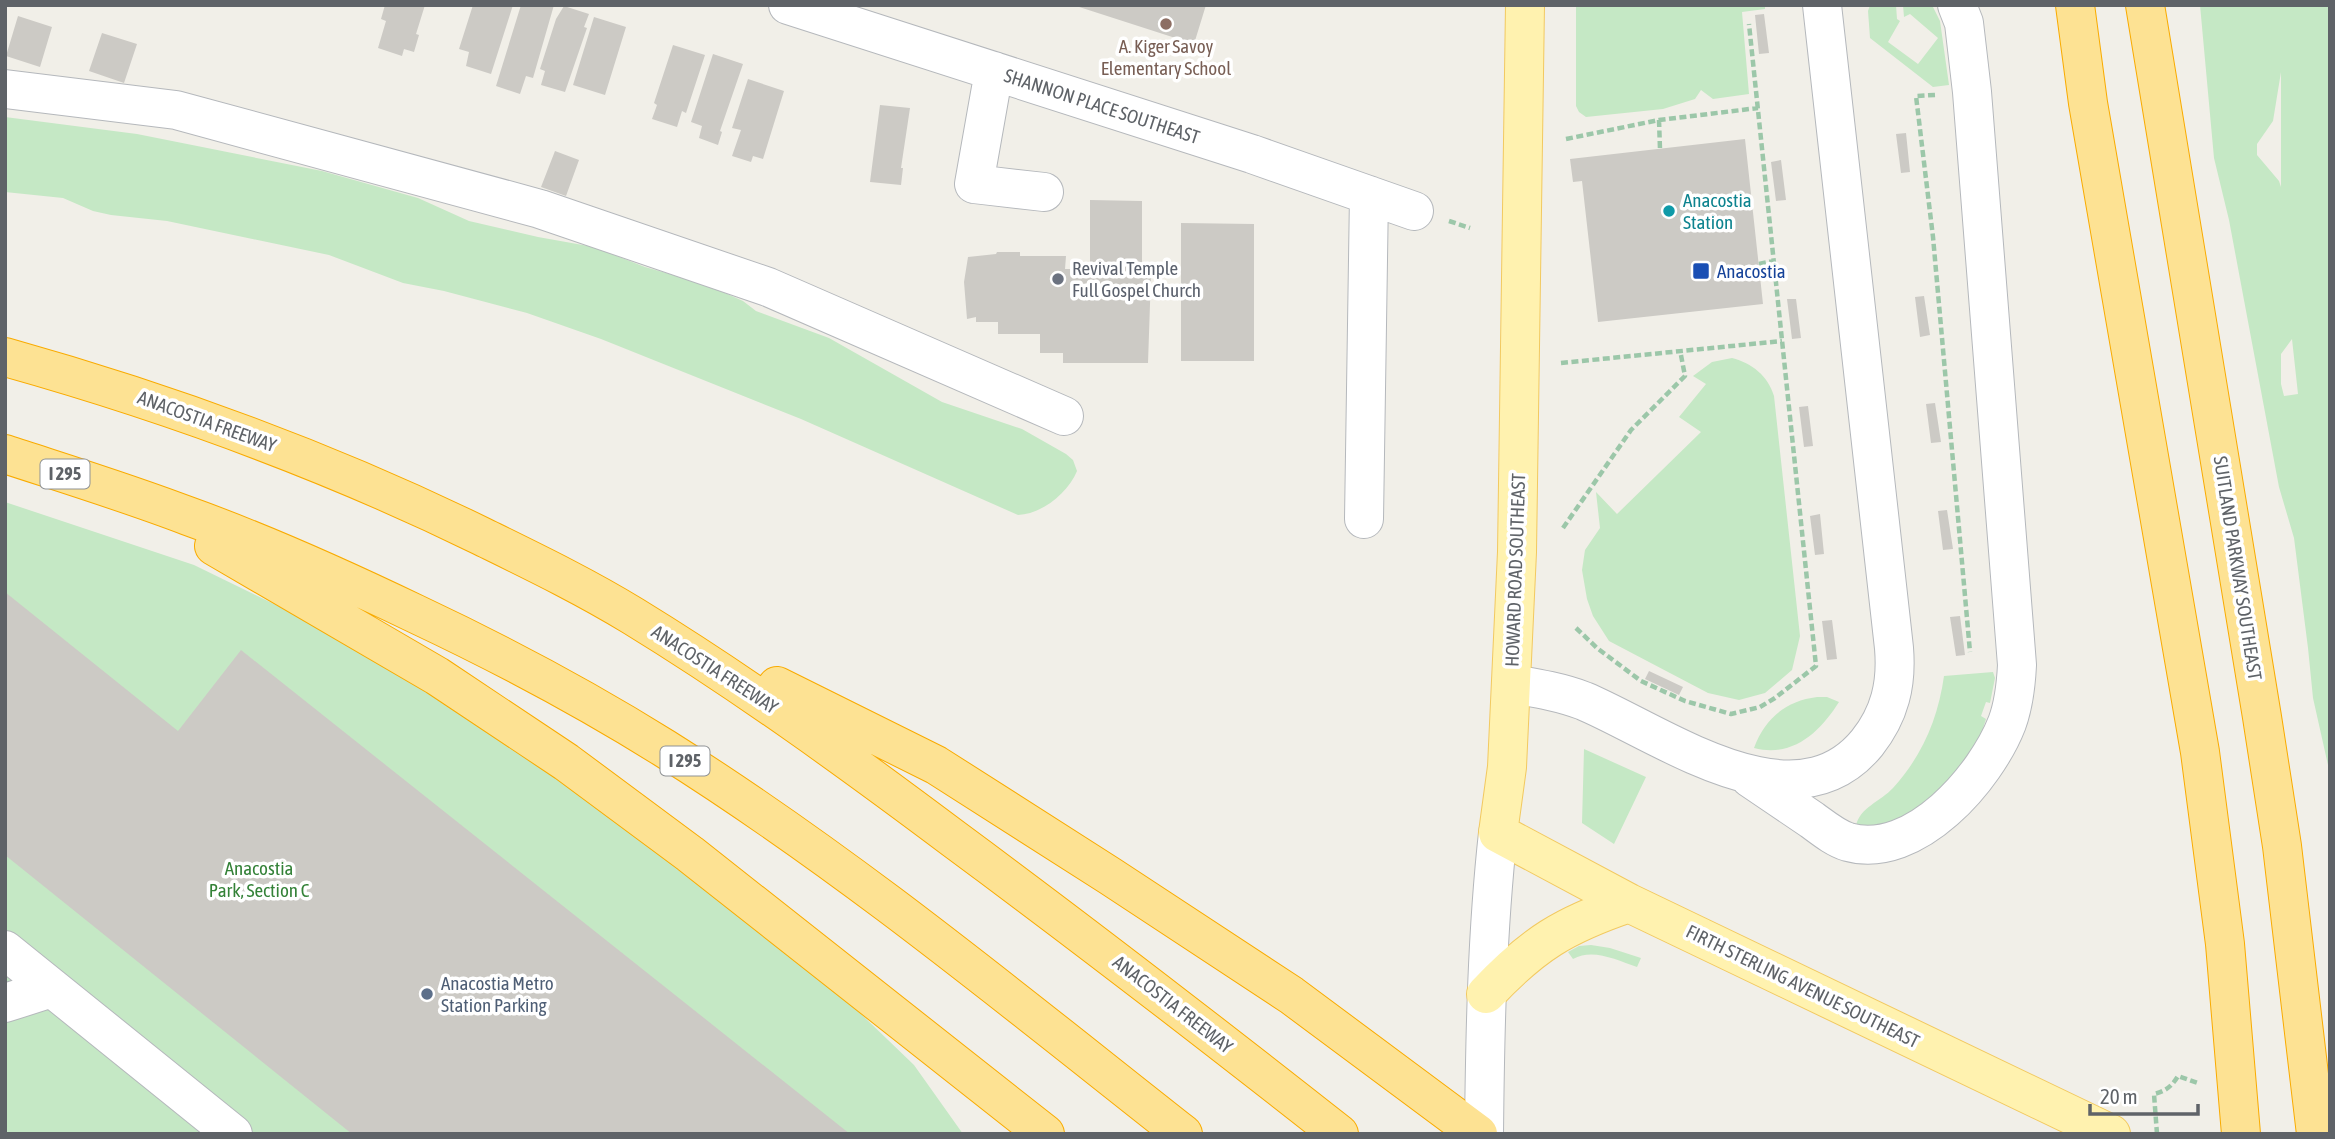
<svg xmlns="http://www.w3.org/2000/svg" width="2335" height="1139" viewBox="0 0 2335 1139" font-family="'Asap Condensed',sans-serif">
  <rect width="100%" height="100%" fill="#f1efe8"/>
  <path fill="#c5e8c5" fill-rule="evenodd" d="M1576 5H1765V9L1742 12 1749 94 1713 99 1701 90 1695 99 1663 109 1586 117 1579 112 1576 106Z
    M1870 5H1896L1897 19 1900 21 1888 42 1918 64 1938 38 1910 14 1904 17 1903 5H1932L1940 21 1949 85 1933 87 1870 38 1868 11Z
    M2200 5H2330V774L2313 698 2308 648 2294 538 2279 487 2229 220 2214 158ZM2281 72V187L2279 181 2257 155V144L2273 121ZM2292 339 2298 394 2284 396 2281 384V354Z
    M5 117 137 134 322 171 418 198 469 221 538 237 594 247 645 267 705 284 743 301 756 311 829 338 942 402 1022 429 1066 454 1073 460 1077 471C1068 493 1042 514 1018 515L801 419 601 339 527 313 444 291 403 283 329 255 167 221 111 215 93 211 63 198 5 192Z
    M1732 358C1752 363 1768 376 1774 396L1800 636 1792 670 1765 693 1739 700 1708 693 1609 641 1593 616 1587 599 1582 570 1585 550 1600 528 1596 492 1617 514 1701 432 1679 417 1706 384 1693 376 1712 362Z
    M5 502 194 565 503 716 700 859 914 1065 963 1134H5Z
    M1993 672 1995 678 1990 703 1986 702 1981 716 1986 719 1979 741 1959 771 1911 814 1886 825 1856 826C1859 808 1881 801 1893 788 1922 756 1938 719 1944 676Z
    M1817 697H1827L1839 702C1820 732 1793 758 1754 748 1765 718 1786 701 1817 697Z
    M1584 749 1646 777 1614 844 1582 823Z
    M1591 945 1610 948 1641 958 1637 967C1616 960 1593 948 1573 959L1568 952 1579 946Z"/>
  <path fill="#cccac5" d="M385 5H425L416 34 419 35 414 52 404 49 402 56 378 48 386 21 381 19Z
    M473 5H513L491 74 466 66 469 52 459 49Z
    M521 5H554L533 78 526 76 520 94 496 86Z
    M1073 5H1206L1194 44Z
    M564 6 589 14 584 27 587 28 565 92 541 85 545 71 540 69 556 19Z
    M1764 14 1769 53 1759 54 1755 15Z
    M18 16 52 27 40 67 6 56Z
    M594 17 626 27 605 95 573 85Z
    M102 33 137 44 124 83 89 71Z
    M673 45 705 55 686 113 682 111 677 127 652 119 657 105 654 103Z
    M713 54 743 64 720 131 722 132 718 145 699 138 702 126 691 122Z
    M748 79 784 91 763 159 753 156 751 162 732 156 741 130 732 128Z
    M880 105 910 108 901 168H903L901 185 870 182Z
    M1906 133 1910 172 1901 173 1896 134Z
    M1745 139 1763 304 1598 322 1582 181 1573 182 1570 159Z
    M555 151 579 160 566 196 541 187Z
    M1781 160 1786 200 1776 201 1771 162Z
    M1090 200 1142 201V275H1151L1148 363H1063V353H1040V334H998V322H976V317L967 319 964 282 968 257 996 254 997 252H1020V256H1066L1065 269H1090Z
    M1181 223 1254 224V361H1181Z
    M1924 296 1930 335 1920 337 1915 297Z
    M1787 299H1796L1801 338 1792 339Z
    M1935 403 1941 442 1931 443 1926 404Z
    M1808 406 1813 446 1804 447 1799 407Z
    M1947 510 1953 549 1943 550 1938 511Z
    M1820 514 1824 554 1815 555 1810 516Z
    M5 592 178 731 241 650 850 1134H352L5 855Z
    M1960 616 1965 655 1956 656 1950 617Z
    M1832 620 1837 659 1827 660 1822 621Z
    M1649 671 1683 687 1679 695 1645 679Z"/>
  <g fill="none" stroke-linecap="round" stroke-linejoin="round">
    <defs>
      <path id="minor" d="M788 5 1252 154 1414 211
        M994 71 974 184 1044 192
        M5 89 176 110 540 209 768 287 1064 416
        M1364 519 1369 195
        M1512 684C1536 688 1561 692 1584 701 1662 734 1794 832 1867 743 1890 714 1897 684 1894 648L1822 5
        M1750 778C1771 792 1791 806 1812 820 1823 828 1835 838 1848 842 1915 861 1986 777 2007 723 2014 704 2016 685 2017 665L1972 92 1964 23 1957 5
        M5 950 233 1134
        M5 1003 52 988
        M1484 1134C1485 1033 1487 933 1498 833"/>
      <path id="major" d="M1525 5 1517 552 1507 767 1498 833 1629 903 2111 1134
        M1486 994C1533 944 1564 925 1629 903"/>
      <path id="highway" d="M2075 5 2088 103 2200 752 2225 944 2241 1134
        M2145 5 2262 717 2282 846 2316 1134
        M5 357C169 403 328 461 481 536 532 561 584 586 633 616 744 684 850 761 954 839 1084 935 1212 1034 1339 1134
        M5 454C66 474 128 493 188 516 266 544 341 578 416 614 501 654 584 698 664 748 847 863 1014 1001 1183 1134
        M214 546 437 676 566 762 690 854 1045 1134
        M777 686 936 765 1110 876 1291 995 1478 1134"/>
    </defs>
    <use href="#minor" stroke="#b5b8bc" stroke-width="40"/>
    <use href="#major" stroke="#f2c960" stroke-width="40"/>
    <use href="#highway" stroke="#f9ab00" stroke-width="40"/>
    <path stroke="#9cc7a9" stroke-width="4.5" stroke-dasharray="7 3.5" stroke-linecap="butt" d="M1935 95 1916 96 1933 237 1970 652
      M1659 120 1660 149
      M1566 139 1659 120 1758 108
      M1449 221 1470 228
      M1759 264 1773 261
      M1561 363 1782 341
      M1563 528 1631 430 1685 376 1680 350
      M1576 628 1597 648 1641 681 1685 701 1731 714 1760 707 1775 698 1816 666 1749 24
      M2157 1134 2154 1094C2166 1091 2172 1086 2178 1076L2198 1083"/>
    <use href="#minor" stroke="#fff" stroke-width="38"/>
    <use href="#major" stroke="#fff2af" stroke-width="38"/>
    <use href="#highway" stroke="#fde293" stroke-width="38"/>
  </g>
  <circle fill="#8d6e63" stroke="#fff" stroke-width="2.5" cx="1166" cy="24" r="7"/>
  <circle fill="#0f9aa8" stroke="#fff" stroke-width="2.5" cx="1669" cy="211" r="7"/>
  <rect fill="#1a4fb4" stroke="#fff" stroke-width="2.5" x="1692" y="262" width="18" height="18" rx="3.5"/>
  <circle fill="#6b7280" stroke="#fff" stroke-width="2.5" cx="1058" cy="279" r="7"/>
  <circle fill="#5c6f8a" stroke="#fff" stroke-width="2.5" cx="427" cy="994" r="7"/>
  <g text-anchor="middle" stroke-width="7" stroke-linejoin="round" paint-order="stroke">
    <g fill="#fff" stroke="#8f9295" stroke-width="2">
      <rect x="40.5" y="459.5" width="49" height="29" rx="5"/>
      <rect x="660.5" y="746.5" width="49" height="29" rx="5"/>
    </g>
    <g font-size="18" font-weight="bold" fill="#5f6368">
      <text x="65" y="480">I 295</text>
      <text x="685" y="767">I 295</text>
    </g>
    <g font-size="19" fill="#785e54" stroke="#fff">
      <text x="1166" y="53">A. Kiger Savoy<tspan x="1166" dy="22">Elementary School</tspan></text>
    </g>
    <g font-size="19" fill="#5f6368" stroke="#fff">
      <text transform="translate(1102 106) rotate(18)" y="7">SHANNON PLACE SOUTHEAST</text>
      <text transform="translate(207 421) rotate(20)" y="7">ANACOSTIA FREEWAY</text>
      <text transform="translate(2238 568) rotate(81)" y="7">SUITLAND PARKWAY SOUTHEAST</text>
      <text transform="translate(1515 570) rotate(-88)" y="7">HOWARD ROAD SOUTHEAST</text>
      <text transform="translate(715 669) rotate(33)" y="7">ANACOSTIA FREEWAY</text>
      <text transform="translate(1803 986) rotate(26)" y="7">FIRTH STERLING AVENUE SOUTHEAST</text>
      <text transform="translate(1173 1004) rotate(38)" y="7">ANACOSTIA FREEWAY</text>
    </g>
    <g font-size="19" fill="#0d838f" stroke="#fff" text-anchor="start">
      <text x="1683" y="207">Anacostia<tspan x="1683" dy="22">Station</tspan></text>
    </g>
    <g font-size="19" fill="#5b616d" stroke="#fff" text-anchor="start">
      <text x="1072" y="275">Revival Temple<tspan x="1072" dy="22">Full Gospel Church</tspan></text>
    </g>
    <g font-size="19" fill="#164399" stroke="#fff" text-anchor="start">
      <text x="1717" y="278">Anacostia</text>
    </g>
    <g font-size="19" fill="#348238" stroke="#fff">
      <text x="259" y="875">Anacostia<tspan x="259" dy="22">Park, Section C</tspan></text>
    </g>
    <g font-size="19" fill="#4e5e75" stroke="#fff" text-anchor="start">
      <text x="441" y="990">Anacostia Metro<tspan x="441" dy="22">Station Parking</tspan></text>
    </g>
  </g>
  <rect width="2335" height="1139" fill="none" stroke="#5f6368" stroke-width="14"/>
  <path d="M2090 1104v10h108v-10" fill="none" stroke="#5f6368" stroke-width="3.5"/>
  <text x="2100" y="1104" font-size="21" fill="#5f6368" stroke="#ffffff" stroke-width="5" paint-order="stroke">20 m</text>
</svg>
